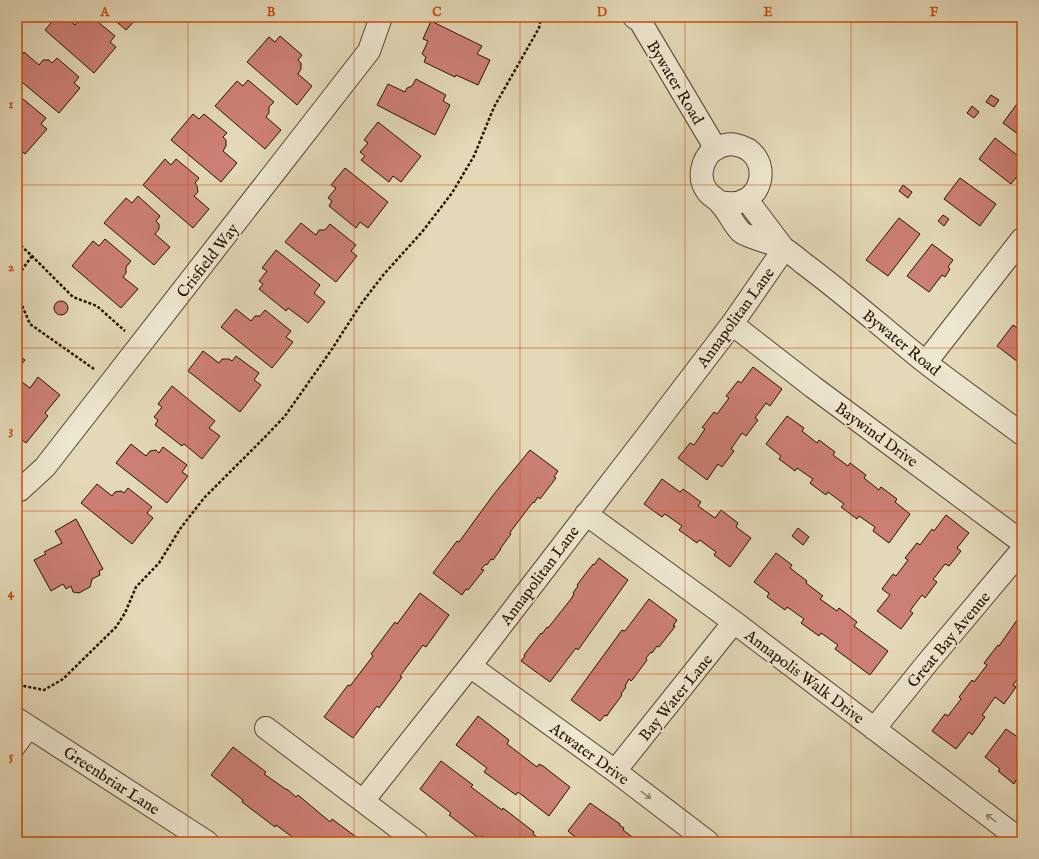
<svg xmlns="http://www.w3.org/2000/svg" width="1039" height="859" viewBox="0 0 1039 859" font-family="'IM FELL English',serif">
  <rect width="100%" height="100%" fill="#e3d8b7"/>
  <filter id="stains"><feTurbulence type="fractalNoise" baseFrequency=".005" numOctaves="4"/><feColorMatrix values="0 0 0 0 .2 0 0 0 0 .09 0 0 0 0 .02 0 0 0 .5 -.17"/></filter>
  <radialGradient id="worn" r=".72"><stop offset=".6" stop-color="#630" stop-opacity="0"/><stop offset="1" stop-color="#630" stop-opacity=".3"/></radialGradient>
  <path fill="#cc7f74" stroke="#261201" d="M56 17H66L75 25 79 20H84L88 22 92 17 115 36 110 42 116 47 94 73 45 30Z
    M111 17H138L126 30Z
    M475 17H493L491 22Z
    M431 21 482 46 477 54 490 60 478 85 456 75 455 77 424 62 426 57 422 54 428 41 423 39Z
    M280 36 302 55 298 60 301 63V69L298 74 312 86 297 105 247 62 269 37 275 42Z
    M24 52 39 65 43 60H49L52 63 57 58 79 77 74 83 80 88 59 113 17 78V61Z
    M416 79 446 95 443 101 450 105 435 135 377 105 388 84 405 92 407 88 412 86Z
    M248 80 274 102 269 107V113L266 117 281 130 265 149 215 106 237 81 243 86Z
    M991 95 999 100 994 107 986 102Z
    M1022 97V137L1003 123Z
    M23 99 46 118 41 124 47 129 25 154 17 147V102L19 104Z
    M972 106 979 112 974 118 967 113Z
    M193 114 199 119 204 114 227 133 223 137 226 140V146L223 151 237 163 221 182 171 140Z
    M378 122 421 156 401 182 393 176 389 182 361 160 365 156 360 152 368 143 364 140Z
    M995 138 1022 159V170L1011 184 979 159Z
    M165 159 171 165 176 159 199 178 195 183 197 186 198 192 194 196 209 209 193 228 143 185Z
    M345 168 388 202 368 228 360 222 356 228 329 206 332 201 328 198 336 188 331 185Z
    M960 178 996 204 980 226 944 199Z
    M903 185 912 192 908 198 899 191Z
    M138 196 160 216 156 221 159 224V229L155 234 170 247 154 265 104 223 126 198 132 203Z
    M943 215 949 219 944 226 938 221Z
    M899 218 920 234 888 276 866 260Z
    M301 223 316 235 319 230H325L330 224 356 245 351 251 357 256 336 282 285 242Z
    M105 239 131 261 126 267V273L123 277 138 289 121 308 72 266 93 241 99 246Z
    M932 244 953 260 948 267 950 269 945 277 942 275 929 292 907 276Z
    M276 250 320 285 314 293 325 302 308 323 288 308 286 311 259 289 263 284 259 281 267 271 262 268Z
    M54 308a7 7 0 1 1 14 0a7 7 0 1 1-14 0Z
    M236 309 251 321 255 316H260L265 310 291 331 286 337 293 342 272 368 221 327Z
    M1013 325 1022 331V365L997 346Z
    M203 351 219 363 222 359H229L232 361 236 356 259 373 254 380 261 385 240 412 188 371Z
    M17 354 25 360 17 370Z
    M753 367 782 389 770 406 766 403 755 418 758 420 746 436 742 433 731 449 734 451 722 467 718 464 707 480 678 458 690 443 694 445 705 429 702 427 704 425 714 412 717 414 729 398 726 396 738 381 741 383Z
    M38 377 60 395 45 413 48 416 26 443 21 439 18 442 17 389 22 382 30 388Z
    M172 386 215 421 209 428 220 436 202 459 184 444 182 446 155 425 158 420 154 417 162 407 158 404Z
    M787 416 804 428 802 431 817 443 819 440 835 452 833 455 848 466 850 463 866 475 864 478 879 490 881 487 897 499 895 502 910 514 889 543 873 531 875 527 859 516 857 519 841 507 844 504 828 492 826 495 811 484 810 483 813 479 797 468 795 471 779 459 781 456 766 444Z
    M131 444 146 456 150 451 156 450 159 453 163 447 187 465 182 472 188 476 167 503 116 463Z
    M530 450 558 471 554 477 556 478 540 499 538 497 534 503 533 502 511 531 510 533 511 534 500 549H501L493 560 491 559 487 565 486 564 481 569 484 570 468 590 466 589 462 595 433 573 457 541 459 542 494 494Z
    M662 479 680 492 683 489 701 502 698 506 715 518 721 510 738 523 736 527 751 538 730 567 714 555 716 552 701 541 699 540 697 543 679 530 682 526 665 514 662 517 644 504Z
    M97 484 112 496 115 492 121 491 124 493 128 488 152 507 147 513 153 518 132 544 81 503Z
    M946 515 969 533 957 548 961 551 949 566 945 564 935 577 933 579 937 582 925 598 922 595 912 608 910 611 913 613 901 629 877 611 890 595 882 589 893 574 896 576 908 560 905 558 917 543 920 545 932 529 934 531Z
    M76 519 103 569 99 571 100 575 92 579 90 587 79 593 73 592 71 586 66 589 63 584 51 591 34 560 46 554 44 552 62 543 55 531Z
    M798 528 809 537 803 545 792 536Z
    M776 553 792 565 790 568 807 581 806 583 823 596 820 599 837 611 839 608 857 622 854 626 888 651 870 675 835 649 838 645 821 633 819 636 808 628 801 623 804 619 790 609 787 607 785 610 767 597 769 593 754 582Z
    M599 558 628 580 578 650 576 648 550 682 521 661 525 656 524 655 541 633 542 634 547 627 548 628 571 599 574 594 573 593 578 586 577 585 593 564 594 565Z
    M420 593 449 615 426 647 423 645 400 676 402 677 379 708 377 706 353 738 324 717 348 685 350 686 373 656 371 654 395 622 397 624Z
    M649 599 677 620 673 626H675L674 628 659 647 657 646 652 653 651 652 646 658 647 660 633 679 631 681 629 679 625 686 626 687 621 694 622 695 608 714 607 716 605 715 600 721 571 700 622 630 625 631Z
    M1022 613V673L1013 685 1016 687 1004 704 995 697 983 714 982 715 985 717 972 735 969 732 956 749 932 731 945 714 948 716 961 699 959 697 972 680 974 682 987 665 984 663 998 645 999 646Z
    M478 716 509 740 507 744 511 747 537 767 539 764 543 766 570 787 549 816 518 792 516 795 484 772 487 768 456 745Z
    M1006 729 1022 740 1020 744 1022 745V784L1016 780 1014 784 998 771 1000 769 985 757Z
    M233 747 266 772 264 774 287 790V789L296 797 298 795 329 821 330 822 332 819 363 842H299L276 825 275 827 242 802 243 800 211 775Z
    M441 761 473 785 471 787 502 810 503 808 534 832 533 834 544 842H490L482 836 480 839 449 815 451 813 420 789Z
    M590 803 620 824 619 825 624 828 623 830 639 842H583L570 833 568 831Z"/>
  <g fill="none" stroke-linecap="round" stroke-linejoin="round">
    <defs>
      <path id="service" d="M17 752 33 730"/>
      <path id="minor" d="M634 17 640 21 716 149
        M732 324 813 387 1022 542
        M926 362 1022 239
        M17 490H20L45 467 369 51 381 17
        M586 514 734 622 1022 841
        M470 666 615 771 708 842
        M17 719 207 842
        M266 728 417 842
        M874 729 928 662 1022 550
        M615 771 734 622
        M363 801 470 666 646 437 732 324 784 249"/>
      <path id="tertiary" d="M747 200 784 249
        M720 202C766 213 775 152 736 145 729 143 719 146 713 150 702 160 697 178 707 191 710 196 716 198 720 203 728 211 733 224 741 232 748 238 774 243 783 248 790 252 797 258 803 263 845 294 884 329 925 362 957 387 990 410 1022 434"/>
    </defs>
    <use href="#service" stroke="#55442e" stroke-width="13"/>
    <use href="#minor" stroke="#55442e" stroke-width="24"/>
    <use href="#tertiary" stroke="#55442e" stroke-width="24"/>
    <path stroke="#261201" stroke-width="2.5" stroke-dasharray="3 2" stroke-linecap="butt" d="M17 242 32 256 73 297 97 306 125 331
      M32 256 19 274 18 296 30 324 94 369
      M17 678 24 686 44 690 63 679 116 627 125 613 136 587 159 563 180 529 204 498 265 437 285 416 332 349 361 304 384 274 422 232 452 193 474 156 494 107 539 28 541 17"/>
    <use href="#service" stroke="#ede6d0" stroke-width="11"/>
    <use href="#minor" stroke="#ede6d0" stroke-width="22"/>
    <use href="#tertiary" stroke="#ede6d0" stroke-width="22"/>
  </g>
  <defs><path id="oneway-shaft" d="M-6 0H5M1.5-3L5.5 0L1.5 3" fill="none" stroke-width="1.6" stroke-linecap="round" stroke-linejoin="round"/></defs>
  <g stroke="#938773">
    <use href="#oneway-shaft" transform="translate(646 795) rotate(37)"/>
    <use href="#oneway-shaft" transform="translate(991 818) rotate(-143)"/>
  </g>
  <path fill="none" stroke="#cb4e0a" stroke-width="1" stroke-opacity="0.55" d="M188 17V842M354 17V842M520 17V842M685 17V842M851 17V842M17 185H1022M17 348H1022M17 511H1022M17 674H1022"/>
  <g text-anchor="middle" stroke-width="3.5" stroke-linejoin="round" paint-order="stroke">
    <g font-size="16" fill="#261201" stroke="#ede6d0">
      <text transform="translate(676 82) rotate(59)" y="6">Bywater Road</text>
      <text transform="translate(207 260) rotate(-52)" y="6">Crisfield Way</text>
      <text transform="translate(735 317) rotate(-54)" y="6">Annapolitan Lane</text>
      <text transform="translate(902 342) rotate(39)" y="6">Bywater Road</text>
      <text transform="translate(877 434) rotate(36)" y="6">Baywind Drive</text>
      <text transform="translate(539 575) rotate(-53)" y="6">Annapolitan Lane</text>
      <text transform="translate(948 639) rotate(-50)" y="6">Great Bay Avenue</text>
      <text transform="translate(805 676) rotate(37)" y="6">Annapolis Walk Drive</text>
      <text transform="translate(675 697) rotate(-51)" y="6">Bay Water Lane</text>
      <text transform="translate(590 753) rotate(36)" y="6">Atwater Drive</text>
      <text transform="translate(112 780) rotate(33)" y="6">Greenbriar Lane</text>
    </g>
  </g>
  <rect width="1039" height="859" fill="none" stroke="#e3d8b7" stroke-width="44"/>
  <rect x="22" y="22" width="995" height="815" fill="none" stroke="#cb4e0a" stroke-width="1.5"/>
  <g font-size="13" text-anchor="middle" font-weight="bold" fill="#cb4e0a">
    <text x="105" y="16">A</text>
    <text x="271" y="16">B</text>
    <text x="437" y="16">C</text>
    <text x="602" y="16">D</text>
    <text x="768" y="16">E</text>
    <text x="934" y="16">F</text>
    <text x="11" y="108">1</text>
    <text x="11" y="271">2</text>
    <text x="11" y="434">3</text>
    <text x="11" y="597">4</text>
    <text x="11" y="760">5</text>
  </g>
  <rect width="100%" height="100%" filter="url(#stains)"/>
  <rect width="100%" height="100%" fill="url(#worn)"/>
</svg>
